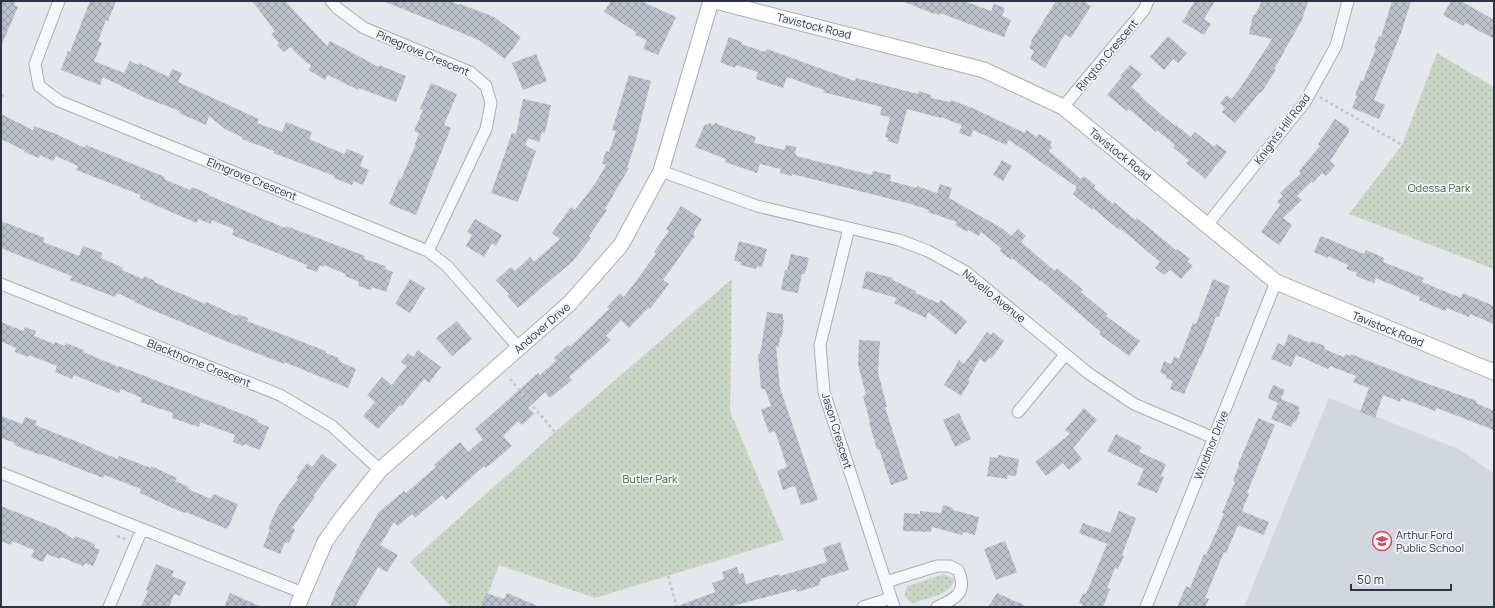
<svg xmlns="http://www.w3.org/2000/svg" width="1495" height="608" viewBox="0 0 1495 608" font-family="Manrope,sans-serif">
  <defs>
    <pattern id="grass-dots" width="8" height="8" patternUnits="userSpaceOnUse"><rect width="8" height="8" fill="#c9d6c5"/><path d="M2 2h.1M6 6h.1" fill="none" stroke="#adb8ab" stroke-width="1.8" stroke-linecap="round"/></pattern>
    <pattern id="building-cross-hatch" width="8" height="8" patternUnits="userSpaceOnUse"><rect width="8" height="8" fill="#bbc0ca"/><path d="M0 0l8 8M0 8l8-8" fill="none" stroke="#989da6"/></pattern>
  </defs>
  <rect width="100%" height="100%" fill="#e4e7ec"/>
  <path fill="#d2d6de" d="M1329 398 1461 450 1494 474V607H1244Z"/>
  <path fill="url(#grass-dots)" d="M1437 53 1494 87V269L1349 214 1402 145Z
    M732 279 730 411 784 540 595 598 499 565 483 607H451L410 562 555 432Z
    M944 574 953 578 954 581C949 596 926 598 913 603 904 599 903 594 908 586Z"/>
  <path fill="url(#building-cross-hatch)" d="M1 1H16L14 5 18 7 1 46Z
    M90 1H116L108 21 106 20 98 41 102 43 94 61 124 73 130 61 138 65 139 63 169 77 172 69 182 73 178 82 259 119 257 123 282 132 286 122 312 132 309 139 344 154 347 149 364 156 360 166 369 170 363 185 354 181 352 185 334 178 335 176 273 153 274 151 242 139V137L225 129 209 116 206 125 179 113 180 111 148 99 103 77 100 85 61 70 68 51 70 52Z
    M252 1H285L327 46 330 41 379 67V65L406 76 396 102 364 90 359 88 358 90 328 75 325 80 309 70 311 65 306 62 290 47 284 52 277 45 279 43 271 34 275 31Z
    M383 1H450L459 5 460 4 494 17 521 37 505 59 479 40Z
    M611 1H641L676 17 658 55 643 49 647 40 635 35 636 32 604 12Z
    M902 1H964L991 11 994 4 1005 8 1002 16 1011 20 1004 37 940 13 939 15 934 13V14Z
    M1056 1H1083L1091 6 1071 38 1065 34 1045 68 1030 59 1034 51 1029 48 1032 42 1031 41Z
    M1195 1H1215L1204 19 1211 24 1204 35 1182 22Z
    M1262 1H1308L1302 20 1274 69 1276 70 1261 93 1260 92 1235 123 1222 112 1225 108 1220 103 1227 95 1231 99 1241 87 1272 39 1249 34 1253 15H1255Z
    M1392 1H1411L1401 33 1374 100 1385 105 1379 119 1352 108 1357 96 1355 95 1361 80 1363 81 1376 48 1374 47 1379 36 1381 37Z
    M1451 1H1461L1494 20V39L1465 23 1463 26 1443 15Z
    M1168 36 1187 53 1178 63 1173 59 1164 70 1150 57Z
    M729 37 742 42 741 44 765 52 767 49 855 81 856 78 918 94 919 91 931 95V98L950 102 951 100 977 110 1025 133 1026 130 1037 137 1039 134 1052 142 1050 146 1052 147 1049 151 1081 179 1084 176 1095 185 1094 188 1113 204 1114 202 1135 220 1137 218 1176 250 1177 249 1190 259 1187 261 1193 266 1181 279 1170 270 1164 275 1155 268 1160 262 1120 228 1119 230 1093 208 1092 210 1073 194 1077 187 1009 140 1006 145 973 130 971 137 959 133 962 125 941 117V118L907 109 898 144 887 141 888 138 885 137 890 117 880 115 882 107 823 92 824 90 787 77 783 88 756 79 758 72 736 65 735 68 720 62Z
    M536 54 547 81 523 90 512 63Z
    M1130 65 1142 74 1131 87 1141 95 1140 96 1175 126 1176 125 1191 137 1195 132 1214 147 1217 144 1227 152 1205 179 1186 163 1189 160 1173 148 1175 145 1157 130 1156 132 1129 109 1127 111 1107 95 1122 77 1120 76Z
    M629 75 651 81 635 144 627 168H629L605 209 607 210 589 236 591 238 573 261 518 308 507 296 509 294 496 280 511 267 515 271 530 257 534 262 560 239 552 233 571 207 575 210 595 184 606 165 602 163 606 151 609 152 616 131 612 130Z
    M431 83 457 94 444 125 451 128 416 215 389 204 399 179H401L416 144H415L419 133 414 131 423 110 420 109Z
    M523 99 551 105 545 133 542 132 539 142 528 138 525 145 536 151 518 202 491 193 512 133 516 134Z
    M1 114 33 130 34 126 56 134 85 148 86 145 165 177 164 179 190 190 192 187 209 194 208 195 285 228 286 226 365 256 364 259 386 266 385 269 393 272 386 292 372 287 371 290 358 286 359 282 345 276 346 274 324 265V267L320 265 317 272 306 268 307 265 232 235 234 229 212 220 211 224 198 219 197 223 180 216 139 198 141 195 76 170 78 166 56 156 53 161 40 155 39 158 24 152 25 151 1 139Z
    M1335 119 1349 128V132L1330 161 1335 166 1326 176 1322 173 1313 183 1311 182 1297 196 1302 200 1283 218 1292 225 1279 245 1261 232 1280 205 1277 202 1283 196 1280 193 1301 173 1299 171 1320 146 1318 144Z
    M709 123 714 125 715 123 736 131V130L756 137 754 143 784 150 786 145 796 147 795 154 797 155 796 156 872 175 873 171 891 175 890 181 917 188V186L937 193 940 184 952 188 949 198 1003 229 1012 236 1018 229 1026 236 1021 242 1055 271 1057 268 1083 290 1081 292 1107 314 1106 316 1140 341 1129 356 1099 334 1101 332 1040 280V281L1012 258 1011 260 1000 251 1001 248 981 232 979 236 968 230 967 232 955 225 957 222 928 212 929 210 911 204 792 174V176L780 173 781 169 760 164 757 173 725 162 726 159 695 147 705 124 708 125Z
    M1002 160 1012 166 1003 181 993 175Z
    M681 206 702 219 693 234 695 236 692 240 663 280 669 284 650 309 648 308 629 328 621 320 606 336 611 340 569 377 572 380 550 398 545 392 528 408 534 414 522 425 518 421 503 436 512 446 486 468 484 466 446 500 442 495 415 518 412 514 398 526 394 522 380 545 398 555 387 572 378 567 355 607H330L337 589 356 554 355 553 379 512 404 491 406 493 436 467 434 465 460 442 468 452 483 439 475 429 538 373 540 375 556 361 554 358 568 345 570 347 609 309 607 307 620 293 624 297 656 254 654 252 669 231 666 229Z
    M475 219 502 235 496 246 492 243 484 257 466 246 472 235 467 232Z
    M1 221 45 238 43 242 79 256 83 246 102 253 101 258 123 268 122 270 143 279 144 276 155 281 154 282 205 304 206 302 237 316 238 314 248 318 247 321 326 351V353L339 358 338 360 341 361 340 362 356 369 348 388 284 362V364L221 339 134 302 135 301 117 293 115 297 70 280 72 276 8 251 1 248Z
    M1321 236 1364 254 1366 250 1384 258 1383 262 1424 278 1422 282 1461 298 1463 293 1494 306V324L1470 314 1469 317 1447 308 1445 311 1419 300 1420 297 1376 278 1374 283 1356 276 1357 273 1346 269 1348 265 1328 256 1327 258 1314 252Z
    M739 241 767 249 762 267 757 266 756 269 740 265 741 262 734 261Z
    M791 254 809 258 805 274H802L798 293 781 290 785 270H787Z
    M866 271 893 278V280L916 291 915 293 938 303 941 300 967 321 956 335 928 312 926 318 894 303 897 298 862 288Z
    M410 279 425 288 410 313 395 304Z
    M1213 279 1230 286 1219 317H1216L1201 357H1200L1184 394 1170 389 1173 381 1166 378 1167 376 1160 372 1164 361 1171 364 1174 356 1179 359 1193 323 1196 324Z
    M767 312 783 314V320H784L782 337H780L779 347 776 346 780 388 818 500 801 505 795 486 783 490 777 471 787 467 775 431 769 433 761 410 771 406 765 389H761L758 354H760Z
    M457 321 472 339 452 356 436 338Z
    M1 322 23 331 25 327 36 331 34 336 54 344 55 342 65 346 66 343 84 350 83 352 119 367V366L258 420 257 422 269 427 260 450 244 444 243 446 233 442 235 435 200 422 199 427 172 418 173 413 140 402 142 398 121 389 119 393 74 375 72 379 55 372 57 366 29 355 28 357 15 352 16 348 1 341Z
    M987 332 991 335 993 332 1004 341 992 358 990 357 985 363 980 359 968 380 970 381 961 396 944 385 959 360 964 364Z
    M1289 334 1310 343 1311 341 1325 346 1324 349 1344 357 1345 354 1350 356 1351 354 1414 379 1477 401 1476 403 1494 411V430L1437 408 1435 411 1401 398 1400 402 1383 395 1375 418 1360 412 1369 388 1353 382 1356 376 1330 366 1328 369 1296 355 1291 367 1271 359 1278 343 1284 346Z
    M859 340 880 341 878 372 887 407H885L908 479 891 485 879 449 877 450 869 422H870L863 396 866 395 858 364Z
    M418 350 441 367 429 383 424 379 402 406 400 405 378 429 363 416 375 402 367 395 382 377 392 385 407 366 401 362 408 353 413 357Z
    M1273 385 1285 390 1281 399 1300 407 1298 411 1300 412 1296 422 1294 421 1291 427 1271 419 1278 403 1268 398Z
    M1084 408 1097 420 1073 448 1082 459 1069 470 1063 463 1046 476 1035 462 1070 434 1065 430Z
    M959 413 971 439 955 447 943 420Z
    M1 416 22 424 25 417 37 421 35 425 93 448V449L118 459 119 456 151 468V466L177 478 175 481 189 487 188 489 211 499 213 494 238 504 229 526H228L227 529 186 512 185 513 170 507 140 493 141 489 105 475 103 478 42 454 41 455 14 445 15 443 1 438Z
    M1258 418 1275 425 1247 493 1249 494 1242 511 1269 522 1264 535 1238 525 1226 553 1224 552 1205 598 1209 599 1205 607H1177L1186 586 1190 588 1204 554 1206 555 1224 514 1222 513 1235 482 1233 481 1239 465 1238 464Z
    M1116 434 1142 447 1139 452 1166 464 1161 476 1164 477 1157 493 1137 485 1144 469 1107 451Z
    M322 454 337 465 313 496 315 497 292 528 295 529 289 543 285 542 280 554 263 547 270 529H268L278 506 298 479 296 478 307 463 312 467Z
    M998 455 1019 459 1016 476 1008 475 1007 479 987 476 990 457 998 458Z
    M943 505 953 508V510L979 517 975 535 963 532 962 535 932 527 931 532 903 531 904 513 920 514V511L941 513Z
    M1 506 56 528 74 539 75 536 95 544 94 547 100 550 93 566 85 563 83 566 61 557 60 559 47 554 43 562 31 557 34 550 12 541 11 545 1 541Z
    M1119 511 1136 518 1122 555 1124 556 1118 569 1115 568 1107 588 1110 589 1103 607H1082L1083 604 1079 603 1083 593 1086 594 1107 544 1079 533 1083 523 1110 533Z
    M1005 541 1017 572 996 580 984 549Z
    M840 542 849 570 820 579 821 581 819 582 820 585 797 592 796 589 729 607H678V606L715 592 712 583 724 579 722 572 737 567 739 574 743 573 746 584 780 574V576L827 562 823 548Z
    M156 564 174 571 172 576 186 582 180 596 174 594 169 607H141L148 591 146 590Z
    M230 593 262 607H224Z
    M486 593 504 599 507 593 540 607H481Z
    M997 593 1028 607H988Z"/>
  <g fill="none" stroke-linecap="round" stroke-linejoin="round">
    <defs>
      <path id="street" d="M59 1 35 64 39 86 59 101 428 251 447 266 519 348
        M331 1 337 8 364 28 470 72 486 86 491 103 486 129 428 251
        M1063 107 1144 10 1148 1
        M661 171 757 206 899 240 928 251 966 272 1088 373 1134 404 1214 438
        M1207 225 1305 102 1336 46 1348 1
        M849 228 820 345 824 392 894 607
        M1 284 280 395 332 426 380 470
        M1018 412 1065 355
        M1 473 303 593
        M886 582 937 566H950L958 570C968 592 956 599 937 607
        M109 607 142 529
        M863 607 891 598
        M1146 607 1276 282"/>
      <path id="secondary" d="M715 1 984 70 1063 107 1276 282 1494 372
        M297 607 325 542 341 519 380 470 570 303 621 245 661 171 711 1"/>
    </defs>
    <use href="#street" stroke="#a9aeb7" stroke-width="13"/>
    <use href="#secondary" stroke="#a9aeb7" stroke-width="17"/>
    <path stroke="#c2c5cb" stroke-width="2.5" stroke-dasharray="3 3" stroke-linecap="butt" d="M1 95 4 96
      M1320 97 1402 145
      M510 379 555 432
      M117 536 126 539
      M668 576 677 607"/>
    <use href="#street" stroke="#f7f8fa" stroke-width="11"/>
    <use href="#secondary" stroke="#fff" stroke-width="15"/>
  </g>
  <defs>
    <symbol id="school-ring" viewBox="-11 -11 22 22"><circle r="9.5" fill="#f4f6f9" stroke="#d1495b" stroke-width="1.5"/><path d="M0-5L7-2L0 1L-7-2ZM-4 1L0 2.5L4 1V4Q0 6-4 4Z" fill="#d1495b"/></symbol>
  </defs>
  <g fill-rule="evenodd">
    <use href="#school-ring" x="1371" y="530" width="22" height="22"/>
  </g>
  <g text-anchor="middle" stroke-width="3.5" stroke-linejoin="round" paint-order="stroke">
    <g font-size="11" fill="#2b3445" stroke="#f4f6f9">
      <text transform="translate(814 26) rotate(14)" y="4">Tavistock Road</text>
      <text transform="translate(423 53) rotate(23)" y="4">Pinegrove Crescent</text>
      <text transform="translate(1107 55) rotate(-50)" y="4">Rington Crescent</text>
      <text transform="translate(1282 129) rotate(-53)" y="4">Knights Hill Road</text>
      <text transform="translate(1120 154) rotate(39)" y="4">Tavistock Road</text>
      <text transform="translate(252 179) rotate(22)" y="4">Elmgrove Crescent</text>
      <text transform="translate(994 296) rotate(39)" y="4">Novello Avenue</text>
      <text transform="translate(542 328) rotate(-41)" y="4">Andover Drive</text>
      <text transform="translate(1388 329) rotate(22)" y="4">Tavistock Road</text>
      <text transform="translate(199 363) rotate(22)" y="4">Blackthorne Crescent</text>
      <text transform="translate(837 431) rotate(73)" y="4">Jason Crescent</text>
      <text transform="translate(1211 445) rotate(-68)" y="4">Windmor Drive</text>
    </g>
    <g font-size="11" fill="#3f6138" stroke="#f4f6f9">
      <text x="1439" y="192">Odessa Park</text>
      <text x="650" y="483">Butler Park</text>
    </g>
    <g font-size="11" fill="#2b3445" stroke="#f4f6f9" text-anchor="start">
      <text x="1396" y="539">Arthur Ford<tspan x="1396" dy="13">Public School</tspan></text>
    </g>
  </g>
  <rect width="1495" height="608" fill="none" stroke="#2b3445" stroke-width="4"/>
  <path d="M1351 584v6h100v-6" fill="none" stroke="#2b3445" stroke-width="2"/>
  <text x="1357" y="584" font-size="12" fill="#2b3445" stroke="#f4f6f9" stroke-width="3" paint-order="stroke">50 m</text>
</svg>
